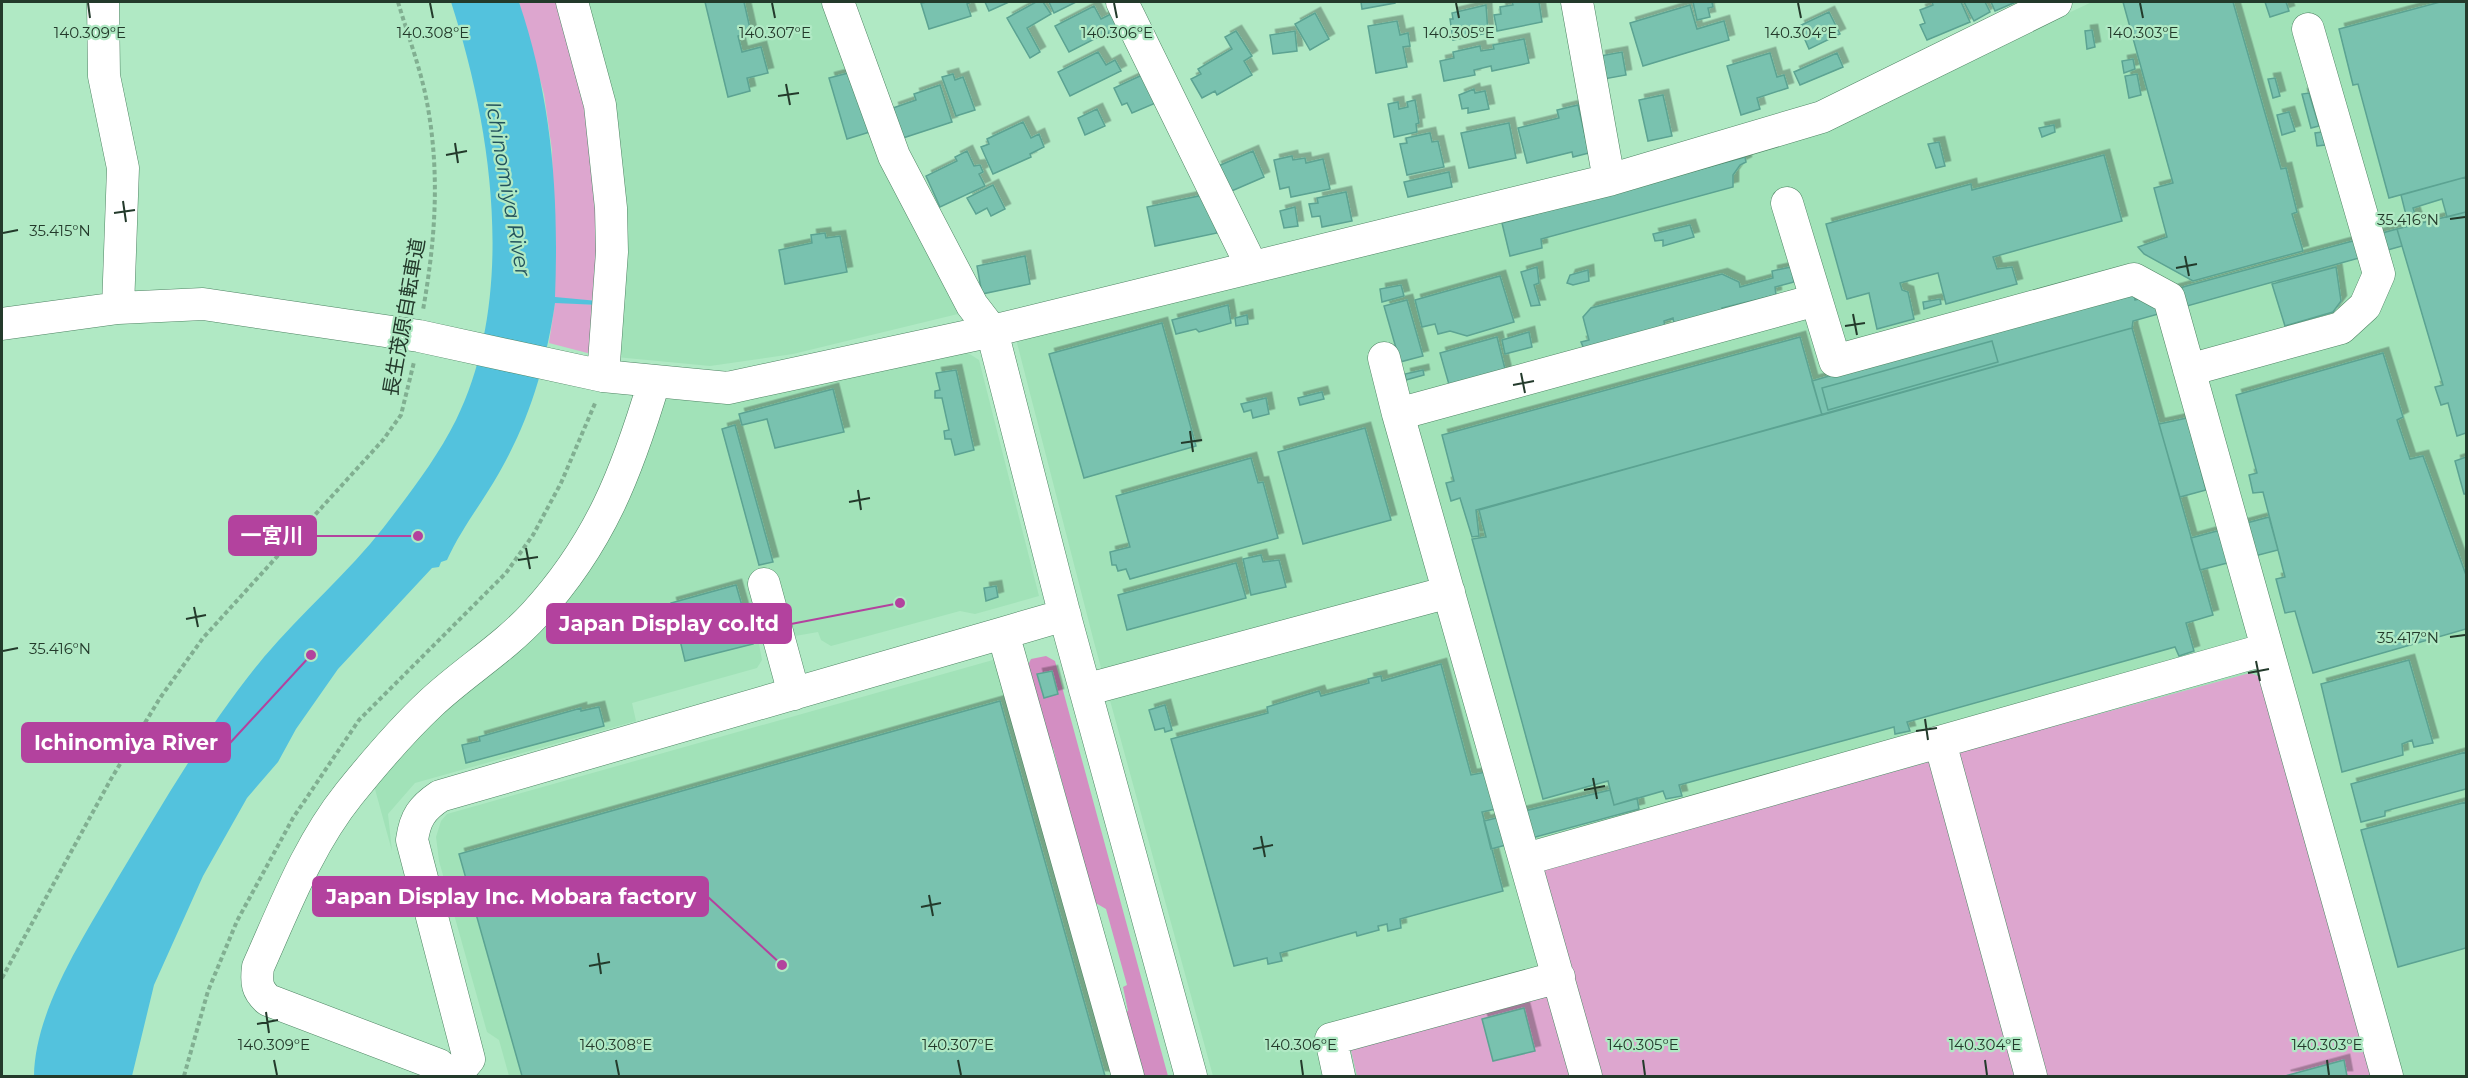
<svg xmlns="http://www.w3.org/2000/svg" width="2468" height="1078" viewBox="0 0 2468 1078" font-family="Montserrat,'Noto Sans JP',sans-serif">
  <defs>
    <filter id="shadow"><feDropShadow dx="5.5" dy="-5.5" stdDeviation="0" flood-color="#0004"/></filter>
  </defs>
  <rect width="100%" height="100%" fill="#b0e9c4"/>
  <path fill="#a1e2b8" d="M582 2H831L962 313 793 354 710 366 616 357Z
    M2092 2H2466V1076H1213L1094 642 1015 335 1853 114Z
    M962 349 979 360 1039 596 975 614 960 611 831 646 821 640 818 632 795 636 779 580 748 587 762 641 759 644 762 660 757 668 632 703 636 721 415 783 388 814 392 851 373 782 405 746 516 648 661 399 714 401Z
    M1000 658 1118 1076H509L499 1040 487 1032 439 861 436 837 441 821 447 814Z"/>
  <path fill="#dda6cf" d="M519 2H563L598 141V301L555 298 552 150 544 94Z
    M555 302 599 305V356L549 343Z
    M2250 673 2261 677 2375 1076H2046L1956 753Z
    M1932 761 2021 1076H1601L1541 870Z
    M1550 990 1574 1076H1357L1350 1046Z"/>
  <path fill="#d38ec2" d="M1046 656 1055 661 1168 1076H1139L1121 1012 1128 1011 1123 987 1127 985 1106 909 1094 902 1053 748 1047 749 1025 671 1031 659Z"/>
  <path fill="#53c2dd" d="M451 2H519C552 100 559 194 555 297L598 301 599 305 555 303C546 364 530 419 499 473 482 503 461 529 447 560L441 562 439 567 432 568 338 669 296 729 278 762 247 798 203 876 154 985 132 1076H34C35 1010 83 938 116 881 162 805 207 726 264 657 302 612 348 573 384 527 410 493 437 458 456 420 517 296 492 128 451 2Z"/>
  <path fill="#79c2af" stroke="#5ba392" stroke-width="1.5" filter="url(#shadow)" d="M705 2H744L751 33 738 36 742 52 761 47 768 73 747 78 750 91 728 97Z
    M927 2H971L967 4 971 16 929 29 921 3Z
    M985 2H1009L989 11Z
    M1036 2H1043L1051 14 1027 28 1040 52 1030 58 1007 18Z
    M1049 2H1076L1054 13Z
    M1361 2H1395V3L1362 9Z
    M1512 2H1539L1542 22 1497 31 1494 15 1501 14 1500 7 1513 5Z
    M1693 2H1712L1713 7 1708 8 1710 17 1697 20Z
    M1932 2H1961L1970 22 1927 40 1920 25 1925 23 1920 10 1933 5Z
    M1964 2H1985L1990 12 1974 21Z
    M1991 2H2016L1995 11Z
    M2123 2H2233L2281 169 2286 168 2297 212 2292 214 2303 251 2193 281 2144 254 2138 247 2167 237 2154 188 2173 183Z
    M2265 2H2286L2289 11 2270 17Z
    M2440 2H2466V177L2389 198 2358 84 2353 85 2339 29Z
    M1486 5 1488 33 1453 40 1450 19H1453L1452 13Z
    M1690 5 1697 29 1724 21 1729 40 1643 66 1630 23Z
    M1094 6 1101 19 1117 11 1125 28 1110 36 1108 32 1069 52 1055 26Z
    M1829 12 1840 34 1809 49 1799 26Z
    M1315 13 1329 39 1310 50 1295 24Z
    M1397 21 1400 35 1408 33 1410 46 1403 47 1407 67 1376 73 1368 26Z
    M2092 30 2095 47 2087 49 2085 31Z
    M1236 31 1252 56 1244 61 1252 75 1217 95 1215 91 1202 98 1191 79 1201 74 1198 69 1232 49 1225 37Z
    M1295 31 1297 51 1273 54 1270 35Z
    M1524 39 1529 63 1492 71 1491 66 1474 70 1475 75 1444 81 1440 61 1454 58 1453 52 1480 46 1481 51 1494 49 1493 45Z
    M1098 52 1106 65 1115 60 1121 71 1070 96 1058 72Z
    M1622 52 1626 75 1604 79 1600 56Z
    M1770 53 1777 77 1784 75 1788 88 1757 98 1760 109 1741 115 1727 66Z
    M1837 53 1843 67 1800 85 1794 72Z
    M2133 59 2135 69 2124 73 2122 61Z
    M856 71 873 131 847 139 829 78Z
    M953 74 955 80 963 77 975 110 956 116 942 77Z
    M2137 74 2141 95 2129 98 2125 76Z
    M1142 75 1158 102 1132 113 1127 103 1122 105 1114 88Z
    M2275 78 2280 96 2273 98 2268 79Z
    M940 85 952 122 903 138 893 108 916 100 914 94Z
    M1474 89 1475 93 1485 91 1489 109 1468 113V108L1462 109 1459 95Z
    M2309 93 2319 126 2311 128 2302 94Z
    M1663 95 1672 136 1648 141 1639 100Z
    M1415 100 1419 123 1416 124 1417 132 1394 137 1388 104 1398 102 1399 109 1408 107 1407 102Z
    M1578 105 1589 153 1573 157 1572 152 1527 163 1518 128 1559 118 1557 110Z
    M1097 109 1105 126 1085 135 1078 118Z
    M2289 112 2295 131 2282 135 2277 115Z
    M1023 122 1031 138 1039 134 1044 147 1030 154 1031 157 993 174 981 147 989 144 987 139Z
    M1509 123 1516 158 1469 168 1461 133Z
    M2054 125 2055 132 2042 137 2039 128Z
    M2322 132 2325 145 2317 146 2315 133Z
    M1430 133 1432 142 1438 141 1444 167 1407 175 1400 144 1407 143 1406 138Z
    M1939 142 1945 166 1936 168 1928 144Z
    M967 151 974 166 980 165 983 172 979 174 985 186 940 207 926 176 957 161 955 157Z
    M1253 151 1264 177 1227 193 1216 167Z
    M2104 155 2122 221 1993 257 1997 269 2012 267 2017 284 1946 304 1938 273 1900 283 1902 290 1908 292 1914 319 1877 329 1869 293 1847 299 1826 224 1971 184 1972 190Z
    M1292 156 1293 160 1305 158 1306 163 1323 159 1330 189 1291 197 1289 187 1280 189 1274 160Z
    M1745 157 1746 162 1740 165 1733 175V187L1541 239 1542 248 1510 256 1502 223Z
    M1449 172 1452 187 1408 197 1404 182Z
    M2466 177V214V212L2447 217 2442 199 2413 208 2417 220 2408 223 2401 195Z
    M993 185 1005 209 991 216 987 208 976 214 967 198Z
    M1346 192 1352 221 1322 227 1320 216 1312 217 1309 204 1318 203 1317 198Z
    M1208 194 1217 233 1155 246 1147 207Z
    M1295 207 1298 226 1284 228 1280 211Z
    M2466 212V433L2457 436 2448 403 2441 405 2435 387 2443 385 2397 229Z
    M1690 225 1694 237 1663 246V240L1655 241 1653 234Z
    M2397 229 2402 246 2133 321 2132 328 1822 415 1812 381 2133 287 2135 300Z
    M825 233 826 238 840 236 847 272 785 284 779 250 812 243 811 235Z
    M1025 256 1030 284 982 294 977 266Z
    M1537 267 1539 283 1534 285 1540 305 1531 306 1521 272Z
    M1791 267 1794 282 1775 287 1776 295 1722 308 1723 311 1674 324 1673 318 1664 321 1665 327 1584 349 1581 342 1589 340 1583 317 1591 308 1722 274 1739 282 1740 287 1773 278 1772 271Z
    M2336 267 2341 301 2333 312 2285 326 2272 284Z
    M1588 270 1589 281 1573 285 1567 283 1570 275Z
    M1500 276 1514 322 1467 336 1450 331 1438 334 1435 324 1422 327 1415 300Z
    M1401 285 1404 296 1382 302 1380 289Z
    M1940 299 1941 304 1924 309 1923 302Z
    M1407 300 1423 356 1400 362 1384 306Z
    M1228 305 1231 323 1199 332 1196 329 1176 334 1172 320Z
    M1247 315 1248 324 1236 326 1235 318Z
    M1162 323 1196 446 1084 478 1049 354Z
    M2132 328 2213 615 2186 623 2194 651 2179 656 2175 647 1907 722 1910 731 1895 734 1894 727 1679 785 1682 796 1666 799 1663 791 1614 805 1608 781 1543 799 1472 539 1486 537 1479 510Z
    M1529 332 1532 347 1505 354 1502 340Z
    M1497 337 1506 373 1450 388 1440 353Z
    M1800 337 1822 415 1476 510 1479 536 1472 537 1460 498 1451 501 1446 483 1454 481 1442 435Z
    M1992 341 1998 362 1828 410 1822 388Z
    M2383 353 2403 417 2397 420 2410 459 2423 456 2466 575V629L2313 673 2295 611 2285 613 2276 579 2285 577 2263 492 2253 493 2249 475 2257 473 2236 395Z
    M956 370 974 450 955 455 951 439H945L944 431 949 430 942 398H935V391L940 390 936 373Z
    M1423 370 1424 375 1406 380 1405 374Z
    M833 389 844 432 775 448 767 419 742 425 739 414Z
    M1322 392 1324 399 1300 405 1298 398Z
    M1266 398 1269 414 1253 418 1251 410 1244 412 1241 404Z
    M2187 418 2206 490 2180 497 2159 424Z
    M735 425 773 562 759 565 722 429Z
    M1365 428 1391 520 1303 544 1278 452Z
    M2466 457V494H2464L2455 461Z
    M1251 458 1258 483 1263 482 1278 538 1130 579 1126 569 1118 571 1116 565H1112L1110 552 1130 547 1116 496Z
    M2269 517 2278 550 2200 570 2191 538Z
    M1261 555 1263 562 1279 560 1286 587 1251 595 1243 559Z
    M1236 563 1246 598 1127 630 1118 595Z
    M736 585 753 644 685 661 671 603Z
    M996 586 998 597 986 601 984 588Z
    M2409 660 2433 743 2414 747 2412 740 2402 744 2403 755 2342 772 2321 684Z
    M1441 664 1471 775 1486 772 1496 809 1482 812 1503 891 1400 919 1401 928 1388 931 1387 924 1378 926 1379 930 1357 936 1356 932 1280 953 1282 961 1268 964 1267 958 1234 966 1171 739 1268 713 1267 707 1319 691 1321 696 1369 683 1368 679 1381 676 1382 681Z
    M1052 671 1058 694 1044 698 1037 674Z
    M1000 701 1105 1076H522L459 854Z
    M1165 705 1172 730 1165 732 1164 728 1155 730 1149 710Z
    M599 707 604 726 466 763 462 745 480 741 479 737 581 708V711Z
    M2466 752V789L2385 811V816L2361 822 2351 784Z
    M1610 790 1614 805 1637 798 1639 809 1491 849 1484 821Z
    M2466 802V948L2398 967 2361 830Z
    M1524 1008 1535 1051 1493 1061 1482 1019Z
    M2344 1060 2347 1076H2285Z"/>
  <g fill="none" stroke-linecap="round" stroke-linejoin="round">
    <defs>
      <path id="minor" d="M103 2 104 76 123 168 118 308
        M572 2 600 105 611 208 612 252 603 376
        M838 2 894 156 972 305 992 331 1066 620 1191 1076
        M1122 2 1252 267
        M1577 2 1609 180
        M1787 203 1835 361 2134 279 2169 298 2387 1076
        M2 324 118 308 203 304 419 336 603 376 728 388 992 331 1609 180 1822 117 2056 2
        M1384 358 1398 414
        M2189 370 2341 328 2365 306 2379 274 2308 29
        M764 584 794 694
        M1003 633 1065 615
        M1085 690 1449 592
        M1940 742 2031 1076
        M1526 859 2267 649
        M451 1076 439 1065 268 1000C257 990 256 983 258 967 284 909 308 845 349 794 374 763 401 731 431 703 464 672 504 648 535 614 600 543 627 472 654 382
        M455 1076 469 1059 412 840C415 818 422 808 440 796L1003 633 1128 1076
        M1339 1076 1331 1039 1559 977
        M1586 1076 1398 414 1816 300"/>
    </defs>
    <use href="#minor" stroke="#4e8463" stroke-width="33"/>
    <path stroke="#81af91" stroke-width="4" stroke-dasharray="4.5 3" stroke-linecap="butt" d="M398 2C408 36 422 72 428 108 440 177 435 242 423 310
      M2 978 111 779 160 698 203 638 383 440 401 415 414 362
      M184 1076 208 991 237 921 293 818 359 720 506 573 533 535 561 483 596 401"/>
    <use href="#minor" stroke="#fff" stroke-width="32"/>
  </g>
  <path fill="none" stroke="#233a2b" stroke-width="2" d="M88 3 90 18M430 3 433 18M772 3 775 18M1114 3 1117 18M1456 3 1459 18M1798 3 1801 18M2140 3 2143 18M786 84 790 105M778 96 799 93M455 143 458 163M446 155 467 151M123 201 126 222M114 213 135 210M2450 219 2465 217M3 233 18 230M2185 256 2189 276M2176 268 2197 264M1853 314 1857 335M1845 326 1865 323M1521 373 1525 393M1513 385 1534 381M1190 431 1193 452M1181 443 1202 440M858 490 861 510M849 502 870 498M526 548 530 569M518 560 538 557M194 607 198 627M186 619 206 615M2450 637 2465 635M3 651 18 648M2256 661 2260 681M2248 673 2269 669M1925 719 1928 740M1916 731 1937 728M1593 778 1597 799M1584 790 1605 786M1261 836 1265 857M1253 849 1273 845M929 895 933 916M921 907 941 903M598 953 601 974M589 966 610 962M266 1012 269 1033M257 1024 278 1020M274 1060 277 1075M616 1060 619 1075M958 1060 961 1075M1301 1060 1303 1075M1643 1060 1645 1075M1985 1060 1987 1075M2327 1060 2329 1075"/>
  <g text-anchor="middle" stroke-width="4.5" stroke-linejoin="round" paint-order="stroke">
    <g font-size="20" fill="#233a2b" stroke="#b0e9c4">
      <text transform="translate(404 317) rotate(-80)" y="7">長生茂原自転車道</text>
    </g>
    <g font-size="21" font-style="italic" fill="#22525d" stroke="#b0e9c4">
      <text transform="translate(508 189) rotate(80)" y="7">Ichinomiya River</text>
    </g>
  </g>
  <g font-size="15" text-anchor="middle" fill="#233a2b" stroke="#b0e9c4" stroke-width="4.5" stroke-linejoin="round" paint-order="stroke">
    <text x="90" y="38">140.309°E</text>
    <text x="433" y="38">140.308°E</text>
    <text x="775" y="38">140.307°E</text>
    <text x="1117" y="38">140.306°E</text>
    <text x="1459" y="38">140.305°E</text>
    <text x="1801" y="38">140.304°E</text>
    <text x="2143" y="38">140.303°E</text>
    <text x="2408" y="225">35.416°N</text>
    <text x="60" y="236">35.415°N</text>
    <text x="2408" y="643">35.417°N</text>
    <text x="60" y="654">35.416°N</text>
    <text x="274" y="1050">140.309°E</text>
    <text x="616" y="1050">140.308°E</text>
    <text x="958" y="1050">140.307°E</text>
    <text x="1301" y="1050">140.306°E</text>
    <text x="1643" y="1050">140.305°E</text>
    <text x="1985" y="1050">140.304°E</text>
    <text x="2327" y="1050">140.303°E</text>
  </g>
  <path fill="none" stroke="#b3429e" stroke-width="2" d="M418 536L316 536M900 603L791 624M311 655L230 743M782 965L708 897"/>
  <g fill="#b3429e" stroke="#b0e9c4" stroke-width="2">
    <circle cx="418" cy="536" r="6"/>
    <circle cx="900" cy="603" r="6"/>
    <circle cx="311" cy="655" r="6"/>
    <circle cx="782" cy="965" r="6"/>
  </g>
  <g fill="#b3429e" stroke="#b3429e" stroke-width="2">
    <rect x="229" y="516" width="87" height="39" rx="6"/>
    <rect x="547" y="604" width="244" height="39" rx="6"/>
    <rect x="22" y="723" width="208" height="39" rx="6"/>
    <rect x="313" y="877" width="395" height="39" rx="6"/>
  </g>
  <g font-size="21" text-anchor="middle" font-weight="bold" fill="#fff">
    <text x="272" y="543">一宮川</text>
    <text x="669" y="631">Japan Display co.ltd</text>
    <text x="126" y="750">Ichinomiya River</text>
    <text x="511" y="904">Japan Display Inc. Mobara factory</text>
  </g>
  <rect width="2468" height="1078" fill="none" stroke="#233a2b" stroke-width="6"/>
</svg>
